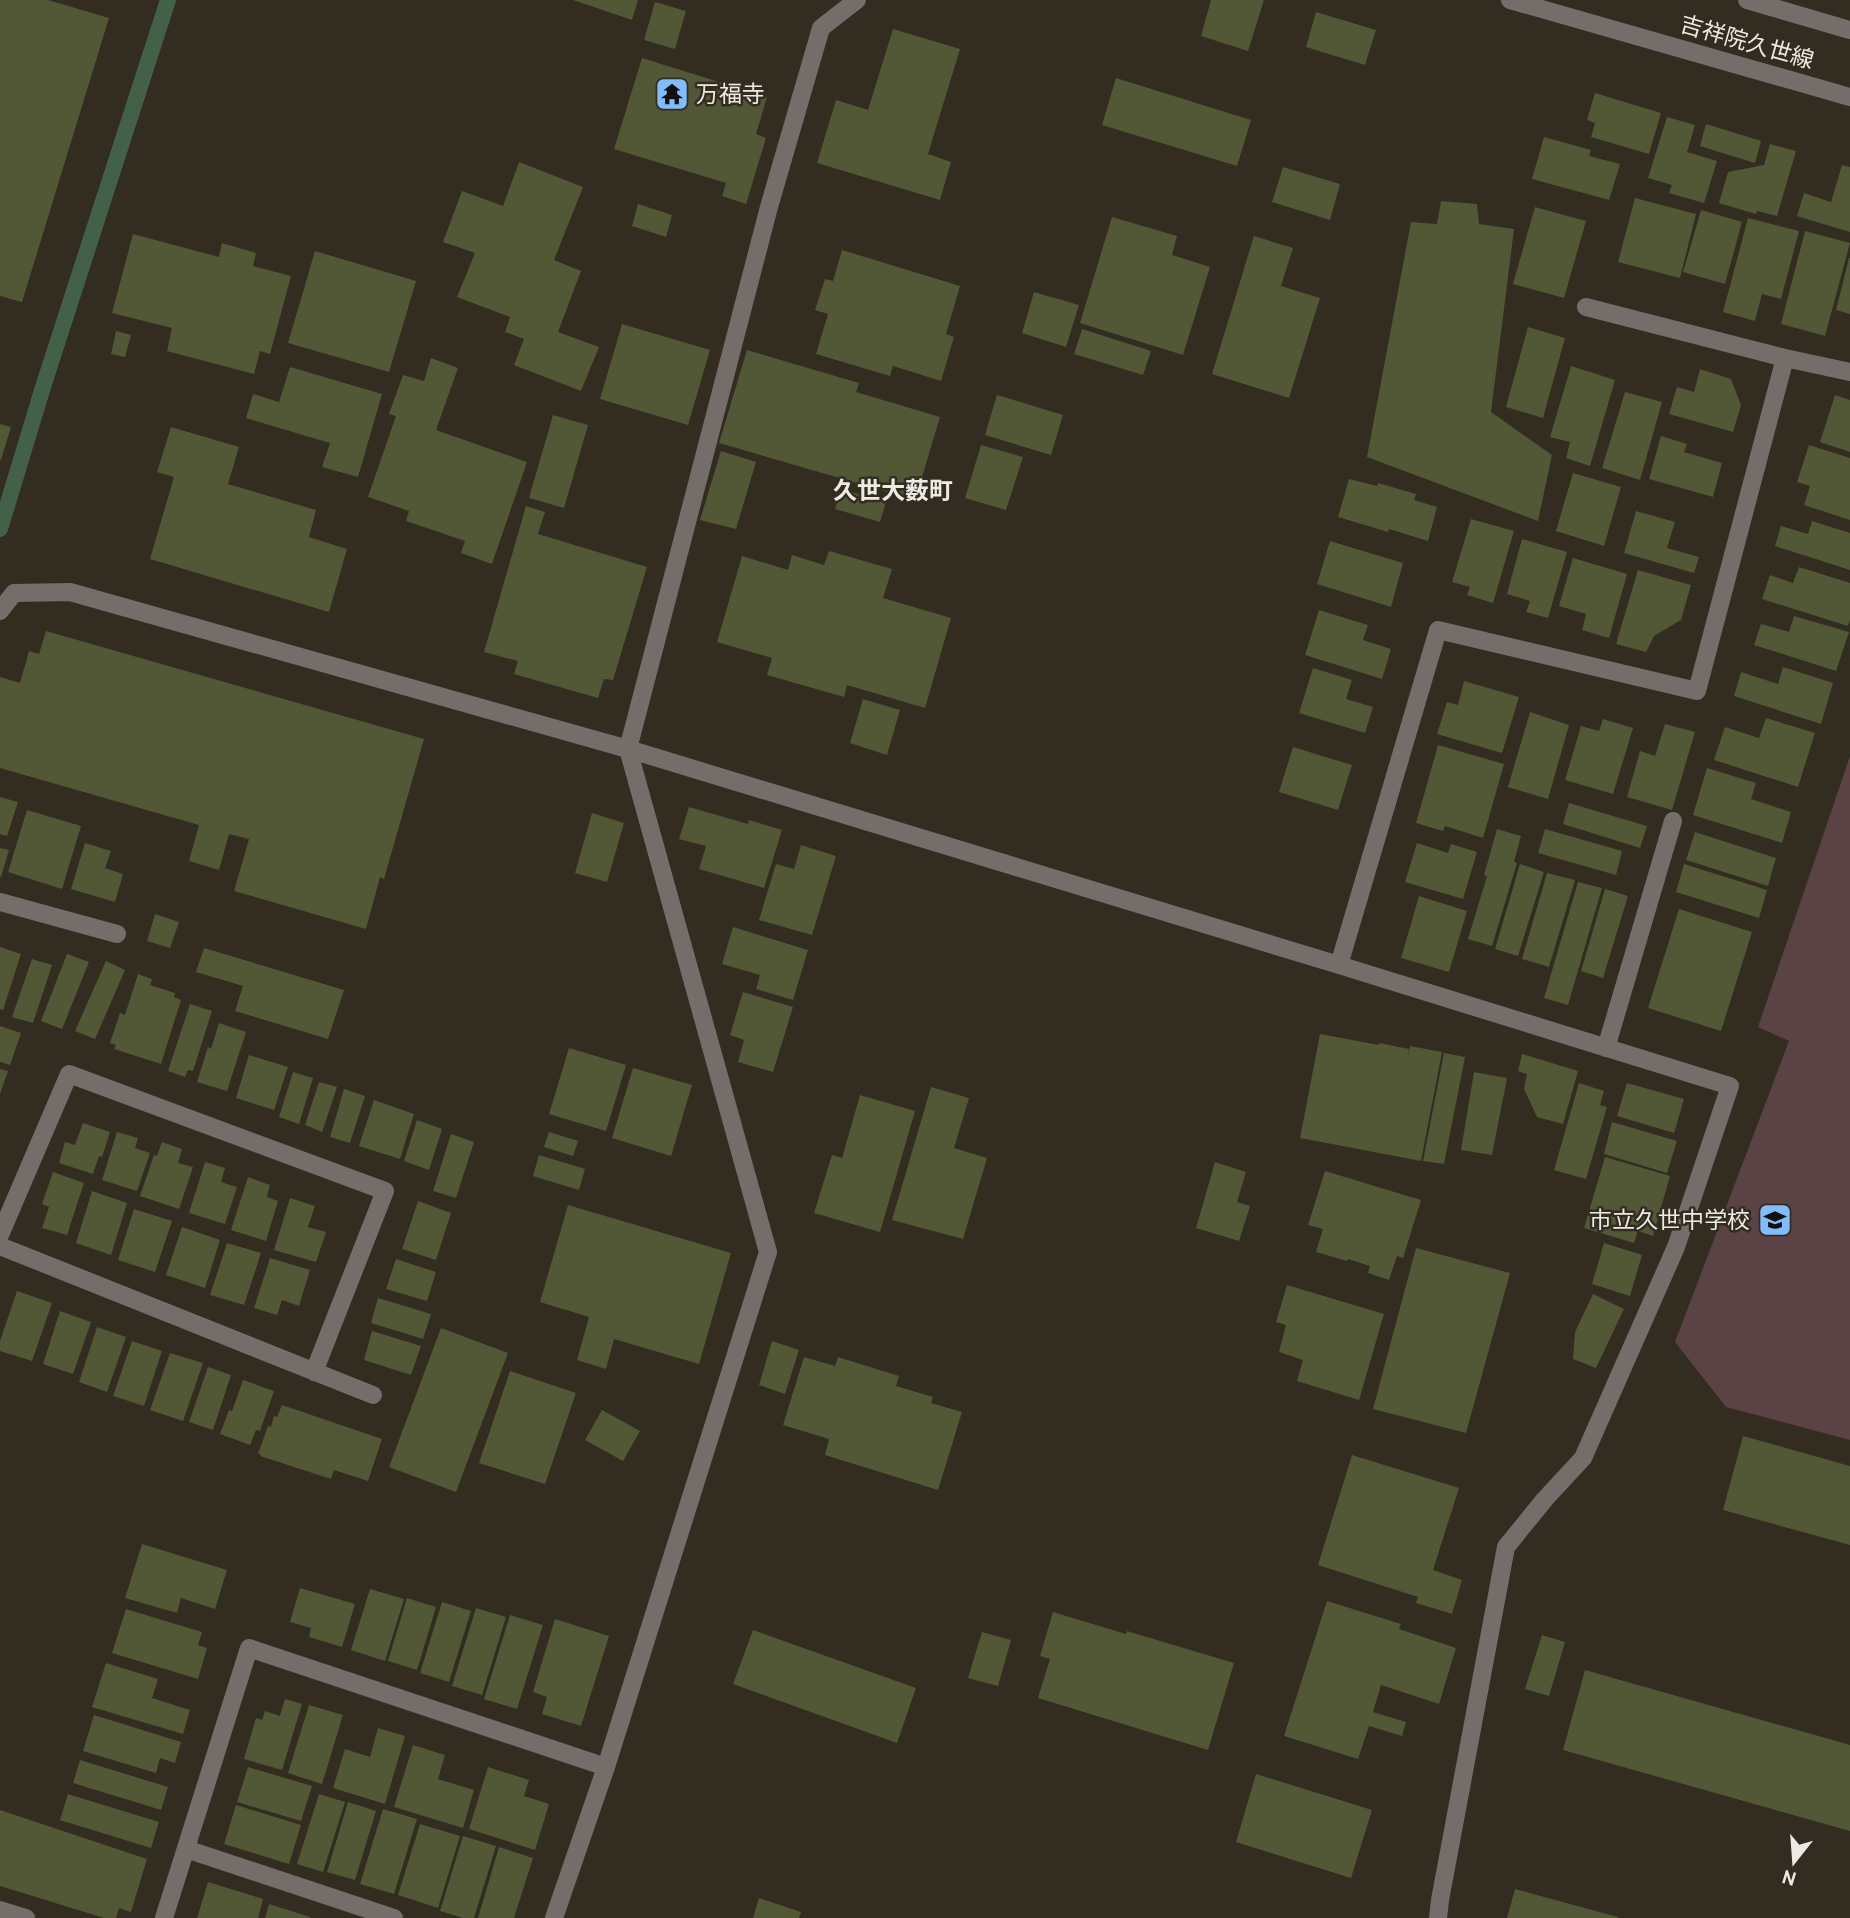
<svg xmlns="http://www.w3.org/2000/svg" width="1850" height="1918" viewBox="0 0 1850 1918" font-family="Cabin,'Noto Sans JP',sans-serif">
  <rect width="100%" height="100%" fill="#322c21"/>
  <path fill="#5b4244" d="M1850 756V1440L1726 1407 1675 1342 1789 1041 1758 1027Z"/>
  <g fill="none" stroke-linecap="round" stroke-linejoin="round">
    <path stroke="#436149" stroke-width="16" d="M0 529 43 387 168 0"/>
  </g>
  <path fill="#525836" d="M0 0H48L109 18 22 302 0 296Z
    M573 0H638L632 20Z
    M1211 0H1264L1248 51 1201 36Z
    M655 2 686 11 675 49 644 40Z
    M1316 12 1376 30 1365 65 1306 47Z
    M893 29 960 49 928 154 951 162 940 200 817 163 836 100 868 110Z
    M642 58 767 97 756 134 766 138 746 204 722 196 726 183 614 149Z
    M1116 78 1251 120 1237 166 1102 125Z
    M1595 93 1661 113 1649 154 1591 137 1595 123 1587 120Z
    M1667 117 1695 125 1687 152 1717 161 1704 203 1669 193 1672 185 1648 178Z
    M1706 124 1761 141 1755 163 1700 146Z
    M1544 137 1591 150 1589 156 1620 164 1609 200 1532 179Z
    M1770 144 1796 151 1777 216 1757 211 1756 214 1719 203 1728 172 1764 165Z
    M519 162 583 187 554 260 581 271 558 332 599 347 581 391 514 365 524 339 505 332 510 317 457 297 475 253 443 242 462 191 503 206Z
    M1842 165 1850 167V232L1797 216 1804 193 1831 202Z
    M1283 167 1340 184 1330 220 1272 202Z
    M1635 198 1696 214 1680 278 1618 262Z
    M1441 201 1477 204 1479 224 1514 229 1491 412 1552 455 1538 521 1367 457 1411 222 1437 224Z
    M638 204 672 215 666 237 632 226Z
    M1535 207 1586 221 1564 298 1513 284Z
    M1701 210 1742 222 1725 284 1683 272Z
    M1112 217 1177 236 1172 255 1210 267 1183 355 1080 323Z
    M1748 218 1799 231 1781 299 1762 294 1755 321 1723 312Z
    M1805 231 1850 243 1825 336 1781 324Z
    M133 234 219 257 222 243 256 253 253 266 291 276 270 354 260 351 254 374 167 351 172 328 112 313Z
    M1254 236 1293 248 1281 286 1320 298 1289 398 1212 374Z
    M842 250 960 286 946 334 954 337 941 381 893 366 890 376 816 354 828 314 815 310 825 279 833 281Z
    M315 251 416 281 389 372 288 343Z
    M1849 258H1850V314L1836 310Z
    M1034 292 1079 305 1066 347 1022 333Z
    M622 324 710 350 688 425 600 399Z
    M1528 327 1565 338 1543 418 1506 407Z
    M1082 329 1151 351 1143 375 1074 354Z
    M116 331 131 335 125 357 111 354Z
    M747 350 859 383 856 392 940 417 915 500 719 443Z
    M431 358 458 368 436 430 527 462 492 564 461 553 465 541 406 521 409 511 368 497 396 416 389 414 403 375 424 381Z
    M1571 366 1615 380 1590 466 1566 458 1570 442 1550 437Z
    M290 367 382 394 358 477 322 467 330 443 246 418 253 394 279 402Z
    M1700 369 1731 379 1741 405 1733 432 1669 414 1677 387 1694 392Z
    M1625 392 1662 402 1640 480 1602 468Z
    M997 395 1063 415 1051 455 985 435Z
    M1835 395 1850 400V452L1820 442Z
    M553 415 588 425 564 508 529 498Z
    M0 424 11 427 1 460H0Z
    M171 427 239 447 228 484 316 510 309 537 347 549 329 612 150 559 174 477 157 472Z
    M1661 436 1687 444 1684 452 1722 463 1713 497 1649 479Z
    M981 445 1023 457 1006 510 965 498Z
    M1809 445 1850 458V520L1804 505 1810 486 1797 482Z
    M721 451 756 462 736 529 700 520Z
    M1573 473 1621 487 1604 546 1556 531Z
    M1349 479 1377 486 1378 483 1416 494 1414 500 1437 507 1428 541 1389 529 1388 532 1338 517Z
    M841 489 886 502 880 522 835 509Z
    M526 506 545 512 538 534 647 567 613 680 604 679 598 698 514 674 518 661 484 652Z
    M1636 511 1675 522 1667 548 1699 557 1694 573 1624 553Z
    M1471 519 1514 531 1493 603 1467 595 1470 587 1452 582Z
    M1812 521 1850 533V570L1775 546 1781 526 1808 534Z
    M1522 539 1567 552 1548 618 1526 612 1530 601 1507 594Z
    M1330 541 1403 563 1391 607 1317 584Z
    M829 551 892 569 883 598 951 618 925 708 847 685 844 697 767 675 772 658 717 642 742 556 788 570 792 555 824 565Z
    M1573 558 1627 574 1609 638 1582 630 1586 614 1559 606Z
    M1799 567 1850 583V620L1848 626 1762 599 1770 575 1793 583Z
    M1638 570 1691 585 1681 620 1654 636 1646 652 1616 644Z
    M1319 610 1368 625 1363 640 1391 649 1382 679 1305 655Z
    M1794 616 1849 632 1836 671 1754 645 1761 624 1789 632Z
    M46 631 424 739 384 879 380 877 366 929 234 891 249 839 229 834 219 870 189 861 199 825 0 768V677L20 683 29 651 39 654Z
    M1783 667 1833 683 1821 724 1734 696 1741 672 1778 684Z
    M1313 668 1352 680 1346 699 1373 707 1365 733 1299 713Z
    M1464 681 1519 697 1502 753 1437 734 1447 702 1458 705Z
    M863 699 900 710 887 755 850 743Z
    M1530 712 1569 725 1548 799 1508 787Z
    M1766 718 1815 733 1798 787 1714 760 1725 727 1759 738Z
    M1603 719 1633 728 1613 794 1565 780 1581 726 1599 731Z
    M1665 724 1695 732 1672 810 1627 797 1640 751 1655 756Z
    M1438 745 1504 764 1483 838 1445 826 1443 831 1416 823Z
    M1293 747 1352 765 1338 810 1279 792Z
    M1707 768 1756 783 1751 799 1791 812 1782 843 1693 815Z
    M0 797 18 802 7 836 0 834Z
    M1569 803 1647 826 1640 848 1563 824Z
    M689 807 748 824 749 820 782 830 764 888 699 869 706 846 679 839Z
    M27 810 81 826 62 889 8 872Z
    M592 813 624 823 607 882 575 873Z
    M1497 829 1521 836 1514 862 1517 863 1492 946 1468 939 1487 876 1484 875Z
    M1545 829 1622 851 1616 875 1538 853Z
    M1695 832 1776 858 1768 886 1686 860Z
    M85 843 111 851 105 868 123 874 115 902 71 889Z
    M1417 843 1448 853 1451 844 1477 852 1463 899 1405 882Z
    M801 845 836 856 812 935 759 920 776 864 794 869Z
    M0 848 9 850 1 877H0Z
    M1520 864 1544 872 1518 956 1495 949Z
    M1684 864 1767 890 1759 918 1676 892Z
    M1547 873 1575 880 1549 967 1522 959Z
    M1578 882 1602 888 1568 1005 1544 998Z
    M1605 889 1628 896 1603 978 1581 971Z
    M1419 896 1467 911 1449 972 1401 958Z
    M1679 909 1752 932 1721 1031 1648 1008Z
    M155 914 179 922 170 948 147 941Z
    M733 927 808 950 793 1000 756 989 760 975 722 964Z
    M0 947 21 954 3 1010 0 1009Z
    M204 948 344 990 328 1039 235 1011 243 986 196 972Z
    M67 954 89 962 62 1029 41 1021Z
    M32 959 52 965 33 1023 12 1017Z
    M106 961 125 970 95 1039 75 1031Z
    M138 974 152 979 150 985 175 993 174 997 181 1000 161 1064 114 1049 116 1045 110 1043 120 1013 125 1015Z
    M743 992 793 1007 773 1072 738 1062 744 1040 730 1035Z
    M190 1004 212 1011 193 1071 188 1070 185 1077 168 1071Z
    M219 1023 246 1032 227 1091 197 1082 208 1047 211 1049Z
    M0 1026 21 1033 10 1065 0 1062Z
    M1320 1034 1379 1045V1043L1409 1049 1408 1057 1410 1046 1442 1052 1421 1161 1300 1138Z
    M569 1048 626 1065 606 1131 549 1114Z
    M1444 1053 1465 1057 1444 1164 1423 1161Z
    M1522 1054 1578 1071 1563 1124 1537 1117 1524 1089 1527 1074 1518 1071Z
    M249 1055 288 1067 274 1110 236 1098Z
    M633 1068 692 1085 671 1156 612 1138Z
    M0 1069 8 1071 0 1094Z
    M293 1072 313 1078 299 1124 279 1117Z
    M1474 1072 1507 1078 1492 1155 1461 1150Z
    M319 1082 337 1087 322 1132 305 1125Z
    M1579 1083 1604 1091 1600 1105 1607 1107 1586 1179 1554 1170Z
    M1627 1083 1684 1099 1674 1133 1617 1116Z
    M931 1087 969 1098 954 1148 987 1158 963 1239 892 1220Z
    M344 1089 365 1096 350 1143 330 1137Z
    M860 1095 915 1111 880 1232 814 1213 832 1155 842 1158Z
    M374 1100 414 1114 400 1159 359 1146Z
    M417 1120 442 1129 429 1170 404 1161Z
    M1612 1122 1677 1141 1667 1173 1604 1154Z
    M83 1123 110 1132 102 1157 99 1156 93 1174 59 1163 65 1142 75 1145Z
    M117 1132 138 1138 135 1148 150 1153 137 1191 102 1180Z
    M549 1132 578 1141 573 1156 544 1147Z
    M451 1134 474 1142 456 1198 433 1191Z
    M162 1142 182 1149 178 1163 193 1167 179 1209 140 1196 154 1155 157 1156Z
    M539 1155 585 1169 579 1190 533 1176Z
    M1605 1157 1670 1176 1653 1236 1638 1231 1634 1243 1584 1228Z
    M205 1162 225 1168 221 1182 237 1187 225 1224 189 1213Z
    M1215 1162 1246 1172 1237 1202 1250 1206 1239 1241 1196 1228Z
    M1325 1171 1421 1200 1403 1258 1397 1256 1389 1280 1368 1273 1370 1266 1348 1259 1347 1261 1316 1252 1323 1229 1308 1225Z
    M53 1172 84 1183 67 1235 42 1228 49 1207 42 1204Z
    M248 1177 270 1185 267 1197 278 1201 266 1241 231 1230Z
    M92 1191 127 1203 111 1255 76 1243Z
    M290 1198 315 1206 308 1227 326 1232 316 1262 274 1250Z
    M418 1201 451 1213 436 1260 402 1249Z
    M568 1205 731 1253 699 1364 614 1339 606 1369 577 1360 589 1317 540 1302Z
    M134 1209 172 1221 155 1272 118 1260Z
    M182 1227 220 1240 205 1288 166 1275Z
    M227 1243 261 1253 244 1305 210 1295Z
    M1604 1243 1642 1255 1630 1296 1592 1284Z
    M1416 1248 1510 1273 1466 1433 1373 1409Z
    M270 1258 310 1270 299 1306 282 1300 277 1315 254 1308Z
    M396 1259 436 1272 427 1301 386 1289Z
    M1287 1285 1384 1314 1359 1400 1297 1381 1303 1360 1279 1352 1286 1325 1276 1322Z
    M17 1291 52 1303 32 1361 0 1351V1341Z
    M1593 1294 1624 1309 1596 1368 1573 1359 1575 1332Z
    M378 1298 431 1314 423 1339 371 1323Z
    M60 1311 91 1322 73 1374 43 1364Z
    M97 1327 126 1337 107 1392 79 1382Z
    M441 1328 508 1353 456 1492 389 1467Z
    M372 1331 421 1346 411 1375 364 1360Z
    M132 1341 162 1351 144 1406 113 1396Z
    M772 1341 799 1350 785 1394 759 1385Z
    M170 1353 203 1363 183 1421 150 1410Z
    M804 1357 835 1366 838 1357 899 1376 896 1386 933 1397 931 1403 962 1412 938 1490 825 1455 829 1439 783 1425Z
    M208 1367 231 1375 213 1430 189 1422Z
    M510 1371 576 1393 545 1484 479 1463Z
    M243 1380 274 1391 260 1431 256 1430 250 1445 220 1434 229 1410 232 1411Z
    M282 1405 382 1439 368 1481 334 1470 331 1479 260 1456 261 1454H258L268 1426 271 1427 274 1416 277 1417Z
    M602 1410 640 1431 623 1461 585 1440Z
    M1743 1436 1850 1466V1545L1723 1510Z
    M1352 1455 1459 1488 1433 1570 1462 1580 1452 1614 1416 1603 1418 1597 1318 1565Z
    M142 1544 227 1570 215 1609 181 1598 177 1613 125 1598Z
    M300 1588 355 1604 342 1647 309 1637 311 1628 290 1622Z
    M370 1589 404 1599 385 1661 351 1650Z
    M407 1598 436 1607 417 1670 388 1661Z
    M1327 1601 1401 1624 1399 1629 1456 1648 1439 1704 1381 1685 1373 1712 1406 1722 1402 1736 1369 1726 1358 1759 1284 1736Z
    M442 1602 471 1611 449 1682 420 1673Z
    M476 1608 506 1617 482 1695 452 1686Z
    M126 1609 202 1632 198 1645 207 1648 198 1679 112 1653Z
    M1053 1612 1126 1634 1127 1631 1234 1663 1208 1750 1038 1698 1050 1659 1040 1656Z
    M510 1615 543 1625 517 1709 484 1699Z
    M555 1619 609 1636 581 1726 542 1714 547 1697 533 1692Z
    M753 1630 916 1688 897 1743 733 1684Z
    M982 1632 1011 1640 998 1686 968 1678Z
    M1542 1635 1565 1642 1549 1696 1525 1689Z
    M106 1663 158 1679 152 1698 190 1710 183 1734 92 1707Z
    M1585 1670 1850 1745V1831L1563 1750Z
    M285 1699 302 1704 282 1770 244 1759 256 1718 262 1720 265 1711 280 1716Z
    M309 1705 343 1715 322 1784 288 1773Z
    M94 1715 181 1742 175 1763 160 1758 156 1773 83 1751Z
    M378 1728 405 1736 385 1804 333 1788 345 1749 370 1757Z
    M413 1745 445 1755 438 1779 474 1790 463 1828 394 1807Z
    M80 1760 168 1787 161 1810 73 1783Z
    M248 1767 312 1786 301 1821 237 1802Z
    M488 1767 529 1780 524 1796 549 1804 535 1850 469 1829Z
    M1256 1774 1372 1810 1351 1878 1236 1842Z
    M68 1794 159 1822 151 1848 60 1820Z
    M319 1794 345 1802 323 1872 297 1864Z
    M348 1802 376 1811 355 1880 327 1872Z
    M236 1805 301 1825 289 1864 224 1844Z
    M383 1809 417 1819 394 1894 360 1884Z
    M0 1810 147 1859 131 1912 119 1908 116 1918H104L0 1886Z
    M420 1824 460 1836 438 1908 398 1895Z
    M463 1836 496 1846 474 1918H463L440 1911Z
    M499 1847 533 1858 514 1918H478Z
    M208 1882 263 1899 258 1918H197Z
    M1515 1889 1618 1917V1918H1507Z
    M759 1898 801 1912 799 1918H753Z
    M269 1904 310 1917V1918H265Z"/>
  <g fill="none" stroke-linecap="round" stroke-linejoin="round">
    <path stroke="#746e6b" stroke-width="18" d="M1510 0 1850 97
      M1747 0 1850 30
      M1586 307 1785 358 1850 372
      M0 611 14 593 70 592 628 749 1339 965 1730 1086 1676 1247 1583 1458 1545 1499 1506 1547 1440 1900 1438 1918
      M0 902 117 934
      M1339 965 1438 630 1697 691 1785 358
      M1606 1048 1673 821
      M0 1235 69 1074 385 1191 314 1372
      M0 1246 373 1395
      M186 1849 394 1918
      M0 1910 26 1918
      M164 1918 249 1648 606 1767
      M554 1918 606 1767 768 1252 628 749 769 207 821 28 857 0"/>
  </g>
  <defs>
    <symbol id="temple-square" viewBox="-11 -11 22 22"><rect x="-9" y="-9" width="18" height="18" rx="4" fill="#82bcfa" stroke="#322c21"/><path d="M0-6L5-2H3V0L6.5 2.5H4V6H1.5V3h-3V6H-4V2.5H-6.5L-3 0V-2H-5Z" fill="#111"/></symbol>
    <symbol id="school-square" viewBox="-11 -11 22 22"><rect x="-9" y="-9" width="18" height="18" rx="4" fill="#82bcfa" stroke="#322c21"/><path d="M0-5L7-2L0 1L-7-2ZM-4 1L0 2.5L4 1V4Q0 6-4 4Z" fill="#111"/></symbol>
  </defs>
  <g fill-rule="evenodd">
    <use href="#temple-square" x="653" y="75" width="38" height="38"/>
    <use href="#school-square" x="1756" y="1201" width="38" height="38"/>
  </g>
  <g text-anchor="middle" stroke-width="5" stroke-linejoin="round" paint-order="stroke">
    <g font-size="23" fill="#edeae3" stroke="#322c21">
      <text transform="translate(1747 42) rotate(16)" y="8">吉祥院久世線</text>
    </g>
    <g font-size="23" fill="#edeae3" stroke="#322c21" text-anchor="start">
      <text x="696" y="102">万福寺</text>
      <text x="1750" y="1228" text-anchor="end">市立久世中学校</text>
    </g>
    <g font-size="24" font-weight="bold" fill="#edeae3" stroke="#322c21">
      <text x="893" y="499">久世大薮町</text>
    </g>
  </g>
  <g transform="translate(1794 1862) rotate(197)" stroke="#322c21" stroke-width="5" paint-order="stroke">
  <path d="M0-5L12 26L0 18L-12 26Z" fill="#edeae3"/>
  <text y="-10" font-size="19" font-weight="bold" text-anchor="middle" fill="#edeae3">N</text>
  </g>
</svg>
